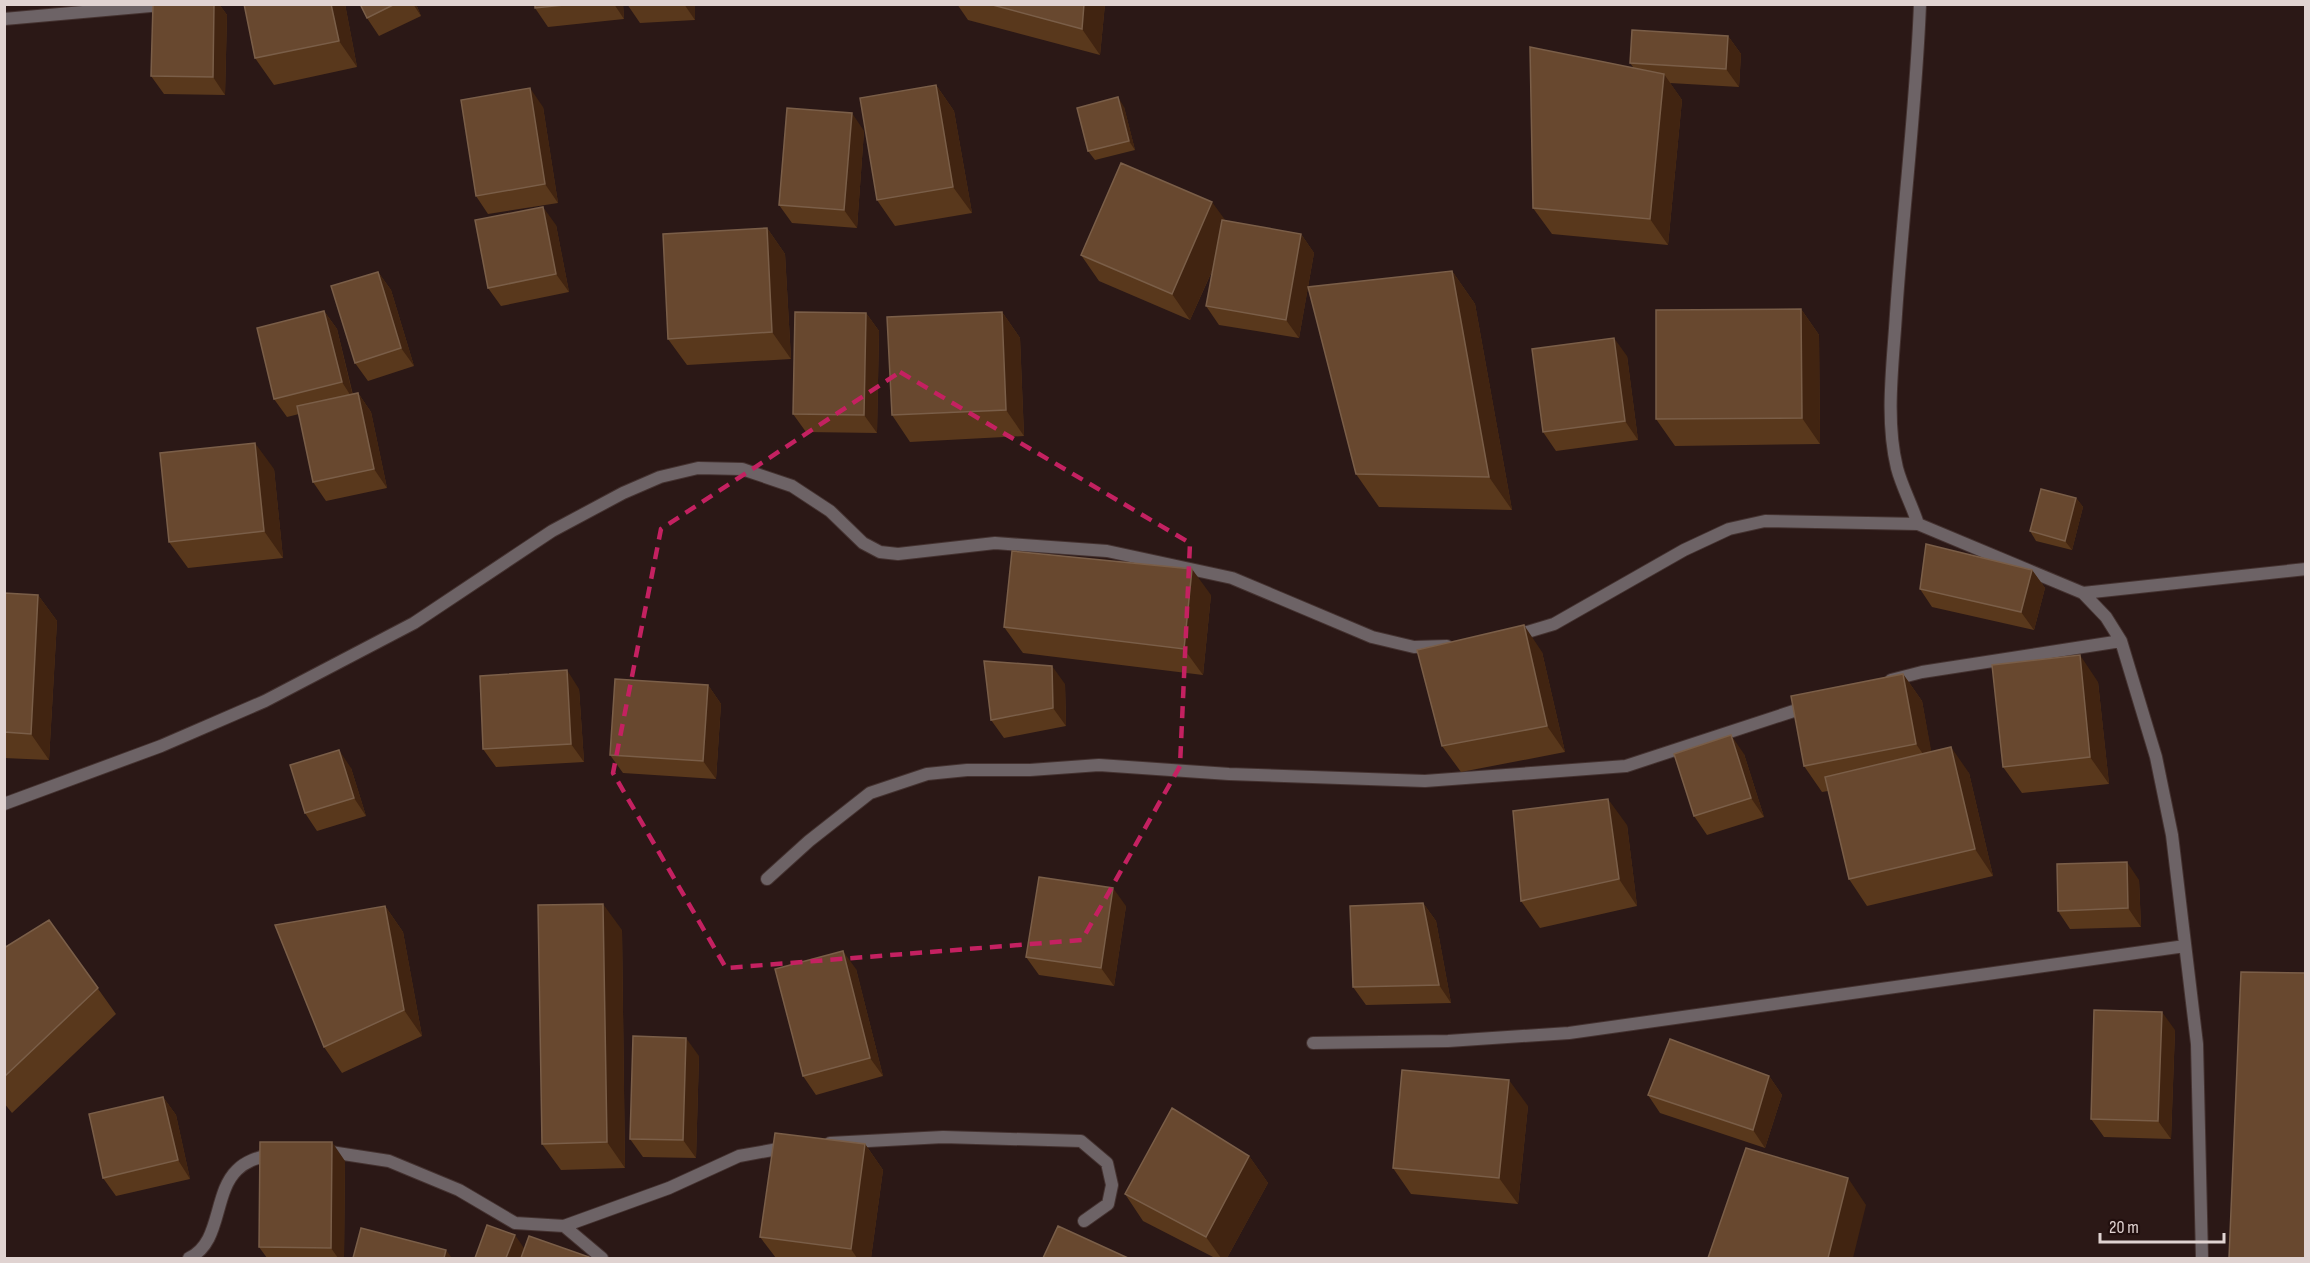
<svg xmlns="http://www.w3.org/2000/svg" width="2310" height="1263" viewBox="0 0 2310 1263" font-family="'Sofia Sans Condensed',sans-serif">
  <rect width="100%" height="100%" fill="#2b1816"/>
  <g fill="none" stroke-linecap="round" stroke-linejoin="round">
    <defs>
      <path id="street" d="M1920 4C1916 108 1903 210 1896 314 1893 364 1885 419 1897 468 1902 487 1912 505 1918 524L2083 593 2106 617 2121 641 2156 757 2172 835 2197 1044 2202 1258
        M4 19 173 4
        M2083 593 2306 569
        M1514 636 1554 624 1684 550 1729 529 1765 521 1918 524
        M1891 680 1922 672 2121 641
        M4 804 161 746 265 701 414 623 552 531 623 493 660 477 698 468 742 469 792 486 830 511 863 543 880 552 898 554 995 543 1107 551 1232 578 1372 637 1414 647 1447 646
        M767 879 809 841 870 793 927 774 967 770H1030L1099 765 1229 774 1425 781 1626 766 1809 706
        M1313 1043 1448 1041 1569 1033 2185 946
        M830 1143 943 1137 1081 1141 1107 1163 1112 1185 1108 1204 1084 1221
        M324 1151 389 1161 459 1190 515 1223 564 1226 602 1258
        M564 1226 669 1188 739 1156 789 1147
        M189 1258C222 1243 213 1193 237 1170 248 1159 262 1157 275 1153"/>
    </defs>
    <use href="#street" stroke="#443230" stroke-width="14"/>
    <use href="#street" stroke="#6d6366" stroke-width="12"/>
  </g>
  <path fill="#59381c" d="M153 4H219L227 15 225 95 164 94 151 76Z
    M244 4H345L357 67 274 85 255 58Z
    M360 4H416L421 16 379 36 367 18Z
    M535 4H623L624 19 548 27 535 8Z
    M627 4H695V20L640 23Z
    M957 4H1105L1100 55 968 20Z
    M1728 36 1741 54 1739 87 1670 83 1682 100 1668 245 1552 234 1533 208 1633 67 1630 63Z
    M936 85 954 111 972 213 895 226 877 200Z
    M543 107 558 203 488 214 476 196Z
    M1124 107 1135 150 1095 160 1088 151Z
    M864 131 857 228 792 223 779 205Z
    M1225 221 1301 234 1314 253 1299 338 1219 325 1206 306 1213 269 1190 320 1099 281 1081 255Z
    M556 225 569 292 501 306 488 288Z
    M767 228 785 254 791 359 687 365 668 339Z
    M1452 271 1475 304 1512 510 1379 507 1356 474Z
    M378 272 391 290 414 366 368 381 355 363Z
    M1801 309 1819 335 1820 444 1675 446 1656 419Z
    M324 311 337 329 353 395 358 393 371 412 387 488 326 501 313 482 299 414 287 417 274 399Z
    M1002 312 1020 338 1024 436 910 442 892 415Z
    M866 313 879 331 877 433 806 432 793 414Z
    M1627 356 1638 440 1556 451 1543 432Z
    M274 469 283 558 188 568 169 542Z
    M2076 498 2083 507 2072 550 2036 541 2030 531Z
    M2032 570 2045 588 2034 630 1932 607 1920 589Z
    M4 593 38 595 57 621 49 760 4 758Z
    M1211 595 1203 675 1023 653 1004 627Z
    M1542 652 1565 752 1461 772 1442 746Z
    M1903 674 1922 701 1931 752 1969 773 1993 876 1867 906 1849 879 1828 791 1822 792 1804 766Z
    M2098 682 2109 784 2022 793 2003 767Z
    M1065 684 1066 726 1004 738 991 720Z
    M708 685 721 704 716 779 623 773 610 755Z
    M579 689 584 762 496 767 483 749Z
    M1744 754 1764 817 1707 835 1694 816Z
    M351 768 366 816 317 831 305 813Z
    M1627 825 1637 906 1540 928 1521 901Z
    M2139 880 2141 927 2070 929 2058 911Z
    M1423 903 1436 921 1451 1003 1366 1005 1353 987Z
    M385 906 403 932 422 1036 342 1073 324 1047Z
    M1126 906 1114 986 1039 975 1026 957Z
    M49 920 116 1014 12 1113 4 1103V948Z
    M622 930 625 1168 561 1170 542 1144Z
    M856 969 883 1076 816 1095 803 1076Z
    M2175 1030 2171 1139 2104 1137 2091 1119Z
    M699 1056 696 1158 643 1157 630 1139Z
    M1769 1076 1782 1095 1765 1148 1660 1113 1648 1095Z
    M163 1097 176 1115 190 1179 116 1196 103 1178Z
    M1528 1106 1518 1204 1411 1194 1393 1168Z
    M865 1144 883 1170 871 1258H776L760 1237Z
    M1249 1156 1268 1183 1227 1258H1215L1143 1221 1125 1194Z
    M345 1161 344 1258H267L259 1247Z"/>
  <path fill="#412411" d="M214 4H219L227 15 225 95 213 77Z
    M331 4H345L357 67 339 41Z
    M413 4H416L421 16Z
    M614 4H623L624 19Z
    M684 4H695V20Z
    M1084 4H1105L1100 55 1082 29Z
    M1728 36 1741 54 1739 87 1726 69Z
    M1664 74 1682 100 1668 245 1650 219Z
    M936 85 954 111 972 213 953 187Z
    M530 88 543 107 558 203 545 184Z
    M1118 97 1124 107 1135 150 1129 141Z
    M852 113 864 131 857 228 844 210Z
    M1212 202 1231 228 1190 320 1172 294Z
    M543 207 556 225 569 292 556 274Z
    M767 228 785 254 791 359 772 332Z
    M1301 234 1314 253 1299 338 1286 320Z
    M1452 271 1475 304 1512 510 1489 477Z
    M378 272 391 290 414 366 401 348Z
    M1801 309 1819 335 1820 444 1802 418Z
    M324 311 337 329 354 401 342 382Z
    M1002 312 1020 338 1024 436 1006 410Z
    M866 313 879 331 877 433 864 415Z
    M1614 338 1627 356 1638 440 1625 421Z
    M358 393 371 412 387 488 374 469Z
    M255 443 274 469 283 558 264 531Z
    M2076 498 2083 507 2072 550 2065 541Z
    M1192 569 1211 595 1203 675 1184 649Z
    M2032 570 2045 588 2034 630 2021 612Z
    M38 595 57 621 49 760 31 734Z
    M1524 625 1542 652 1565 752 1547 726Z
    M2080 655 2098 682 2109 784 2090 757Z
    M1052 666 1065 684 1066 726 1053 708Z
    M567 670 579 689 584 762 571 744Z
    M1903 674 1922 701 1935 771 1916 744Z
    M708 685 721 704 716 779 703 761Z
    M1731 735 1744 754 1764 817 1751 798Z
    M1951 747 1969 773 1993 876 1975 849Z
    M339 750 351 768 366 816 354 798Z
    M1608 799 1627 825 1637 906 1619 879Z
    M2127 862 2139 880 2141 927 2128 908Z
    M1113 888 1126 906 1114 986 1101 968Z
    M1423 903 1436 921 1451 1003 1439 985Z
    M603 904 622 930 625 1168 607 1142Z
    M385 906 403 932 422 1036 404 1010Z
    M843 951 856 969 883 1076 870 1058Z
    M2162 1012 2175 1030 2171 1139 2158 1121Z
    M686 1038 699 1056 696 1158 683 1140Z
    M1769 1076 1782 1095 1765 1148 1753 1130Z
    M1509 1080 1528 1106 1518 1204 1499 1178Z
    M163 1097 176 1115 190 1179 178 1160Z
    M332 1142 345 1161 344 1258H338L331 1248Z
    M865 1144 883 1170 871 1258H857L851 1249Z
    M1249 1156 1268 1183 1227 1258H1221L1206 1237Z
    M1848 1178 1866 1205 1853 1258H1828Z
    M515 1235 528 1254 526 1258H506Z
    M446 1250 452 1258H444Z"/>
  <path fill="#68482f" stroke="#7a5e48" stroke-width="1.5" d="M153 4H214L213 77 151 76Z
    M244 4H331L339 41 255 58Z
    M360 4H395L367 18Z
    M535 4H574L535 8Z
    M989 4H1084L1082 29Z
    M1632 30 1728 36 1726 69 1630 63Z
    M1530 47 1664 74 1650 219 1533 208Z
    M936 85 953 187 877 200 860 98Z
    M530 88 545 184 476 196 461 100Z
    M1118 97 1129 141 1088 151 1077 108Z
    M787 108 852 113 844 210 779 205Z
    M1121 163 1212 202 1172 294 1081 255Z
    M543 207 556 274 488 288 475 220Z
    M1222 220 1301 234 1286 320 1206 306Z
    M767 228 772 332 668 339 663 234Z
    M1452 271 1489 477 1356 474 1308 287Z
    M378 272 401 348 355 363 331 286Z
    M1801 309 1802 418 1656 419V310Z
    M324 311 342 382 274 399 257 328Z
    M795 312 866 313 864 415 793 414Z
    M1002 312 1006 410 892 415 887 317Z
    M1614 338 1625 421 1543 432 1532 349Z
    M358 393 374 469 313 482 297 406Z
    M255 443 264 531 169 542 160 453Z
    M2041 489 2076 498 2065 541 2030 531Z
    M1926 544 2032 570 2021 612 1920 589Z
    M1012 551 1192 569 1184 649 1004 627Z
    M4 593 38 595 31 734 4 732Z
    M1524 625 1547 726 1442 746 1417 650Z
    M2080 655 2090 757 2003 767 1992 665Z
    M984 661 1052 666 1053 708 991 720Z
    M567 670 571 744 483 749 480 676Z
    M1903 674 1916 744 1804 766 1791 696Z
    M615 679 708 685 703 761 610 755Z
    M1731 735 1751 798 1694 816 1674 754Z
    M1951 747 1975 849 1849 879 1825 777Z
    M339 750 354 798 305 813 290 765Z
    M1608 799 1619 879 1521 901 1513 811Z
    M2127 862 2128 908 2058 911 2057 864Z
    M1039 877 1113 888 1101 968 1026 957Z
    M1423 903 1439 985 1353 987 1350 906Z
    M603 904 607 1142 542 1144 538 905Z
    M385 906 404 1010 324 1047 275 925Z
    M49 920 98 988 4 1077V948Z
    M843 951 870 1058 803 1076 775 969Z
    M2241 972 2306 973V1258H2229Z
    M2094 1010 2162 1012 2158 1121 2091 1119Z
    M633 1036 686 1038 683 1140 630 1139Z
    M1670 1039 1769 1076 1753 1130 1648 1095Z
    M1402 1070 1509 1080 1499 1178 1393 1168Z
    M163 1097 178 1160 103 1178 89 1114Z
    M1172 1108 1249 1156 1206 1237 1125 1194Z
    M775 1133 865 1144 851 1249 760 1237Z
    M260 1142H332L331 1248 259 1247Z
    M1746 1148 1848 1178 1828 1258H1708Z
    M487 1225 515 1235 506 1258H475Z
    M1058 1226 1128 1258H1043Z
    M361 1228 446 1250 444 1258H353Z
    M529 1236 589 1257V1258H521Z"/>
  <path fill="none" stroke="#c42161" stroke-width="4.5" stroke-dasharray="12 8" stroke-linejoin="round" d="M900 372 1190 543 1180 766 1082 940 726 968 613 773 661 529Z"/>
  <rect width="2310" height="1263" fill="none" stroke="#e0d3d1" stroke-width="12"/>
  <path d="M2100 1233v9h124v-9" fill="none" stroke="#e0d3d1" stroke-width="3"/>
  <text x="2109" y="1233" font-size="18" fill="#e0d3d1" stroke="#210f0e" stroke-width="4.5" paint-order="stroke">20 m</text>
</svg>
